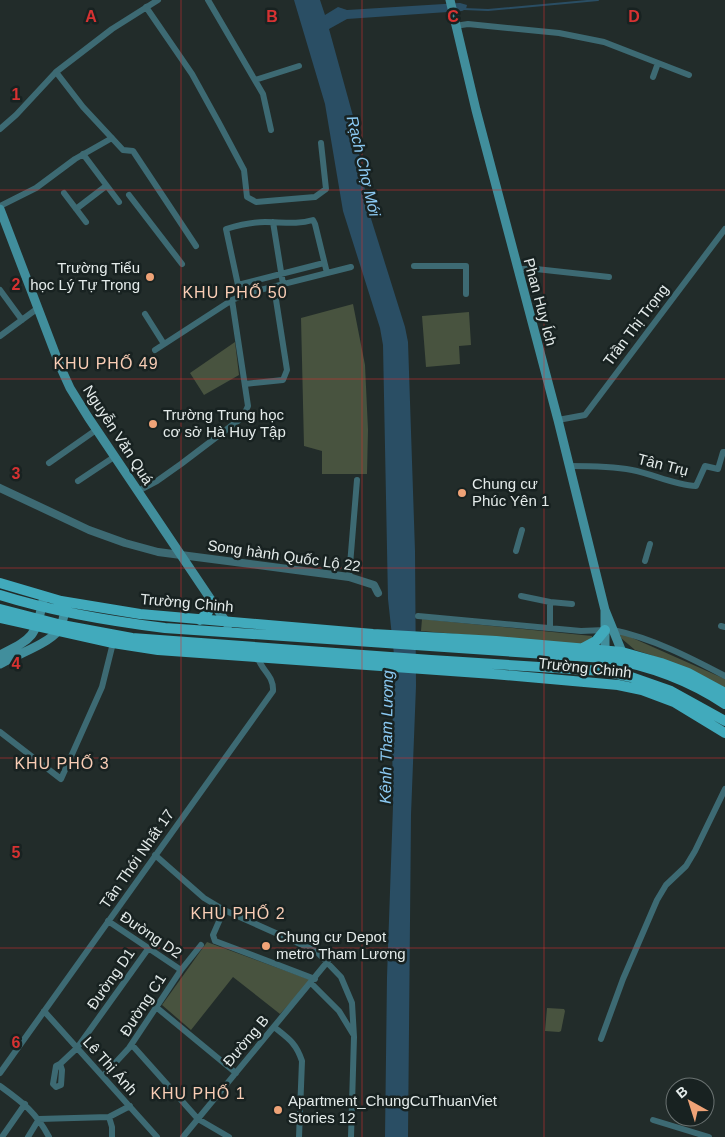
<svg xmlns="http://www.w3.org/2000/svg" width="725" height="1137" viewBox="0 0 725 1137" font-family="Helvetica,sans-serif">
  <rect width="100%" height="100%" fill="#222c2a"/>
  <path fill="#48533f" d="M353 304 365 365 368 430 367 474H322V451L304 446 301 318Z
    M469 312 471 345 459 346 460 364 426 367 422 316Z
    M235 342 239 375 204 395 190 373Z
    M422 619 592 636V640L585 645 421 631Z
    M619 632 725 679V691L651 655 635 650 621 638Z
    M207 942 311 980 280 1014 233 977 191 1030 162 1005Z
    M547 1008 564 1009 565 1011 561 1031 559 1032 545 1031Z"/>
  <path fill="#2a4e64" d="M294 0H320L325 15 338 7 347 10 460 3 467 5 466 9 462 11 347 19 329 29 353 116 368 209 405 327 408 342 415 551 416 686 411 815 408 1137H385L387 977 393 806 392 734 395 664 388 599 383 345 380 328 343 211 325 104Z"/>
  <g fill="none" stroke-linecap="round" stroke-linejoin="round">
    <path stroke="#2a4e64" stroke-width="2" d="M464 9 488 10 598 0"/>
    <path stroke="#3d6a73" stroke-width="6" d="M208 0 263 94 271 130
      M146 7 192 74 219 123 244 170 247 197 256 202 315 197 326 189 321 143
      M455 26 468 24 559 33 604 42 689 75
      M56 72 83 107 123 150 133 151 196 246
      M653 77 658 63
      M255 80 299 66
      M0 129 16 115 56 72 112 29 158 0
      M83 154 119 202
      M64 193 86 222
      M129 195 182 264
      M0 206 36 188 75 159 112 138
      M76 209 106 186
      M273 222 283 284
      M324 263 238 285 226 229C239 225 252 222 265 222 282 222 297 225 313 220L315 224 327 273
      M414 266H466V294
      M517 269H536L609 277
      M0 290 22 320
      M145 314 164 344
      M0 336 38 308
      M155 350 232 300 252 292 351 267
      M245 384 283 380 287 370 274 287
      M558 420 585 415 725 229
      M49 463 96 430
      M569 466C590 466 611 466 632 470 653 474 674 485 696 486L705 466 718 469 723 452H725
      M78 481 114 457
      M138 491 157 481 181 464 243 417 248 406 232 300
      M516 551 522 530
      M645 561 650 544
      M349 577 357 480
      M521 596 550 602V628
      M550 602 572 604
      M418 616 581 631 605 630
      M721 626 725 627
      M613 630C652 638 691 658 725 676
      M0 732 61 779 102 687 113 643
      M155 855 204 898 224 910 316 951 341 977 352 1003 354 1037 351 1137
      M224 910 213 935 215 941 315 979
      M108 921 181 970
      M311 983 339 1011 353 1034
      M156 1007 236 1073
      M44 1011 157 1137
      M274 1027C289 1039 296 1043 302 1061L299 1137
      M601 1039 623 979 657 900 666 885 686 866 695 851 725 789
      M132 1045 198 1119 229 1137
      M60 1064 62 1070 61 1085 56 1087 53 1084 56 1066 60 1064 77 1048 148 949
      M0 1073 273 691C274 676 262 671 258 658
      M103 1076 129 1048 181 970 201 945
      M0 1086C22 1102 36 1112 49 1137
      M109 1117 112 1127V1137
      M653 1120 709 1137
      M2 1137 25 1104
      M28 1137 39 1119 109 1117 130 1106
      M183 1137 328 961"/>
    <path stroke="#3d6a73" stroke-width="8" d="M0 488 89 530 125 543 158 552 349 577 374 585 378 593"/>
    <path stroke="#418e9c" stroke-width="9" d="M450 0 476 110 558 420 605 610 622 652
      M0 209 60 366 70 388 88 417 228 625
      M605 650V610
      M0 655C33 638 35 638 43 601
      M0 664C16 655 48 644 59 630 63 623 64 614 66 607"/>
    <path stroke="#41aabc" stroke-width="10" d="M0 583 61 601 140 614 373 634 496 641 622 652 661 663 688 673 725 693
      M0 595C54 612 109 621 165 628L605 658C647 665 689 680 725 704
      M0 609 62 625 132 638 431 660 603 671 631 677 671 691 725 721
      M0 618 113 643 158 650 493 674 618 685 642 690 674 702 725 733
      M200 620 208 612 211 601
      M583 648 596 641 605 630"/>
  </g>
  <path fill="none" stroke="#d73232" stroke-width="1" stroke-opacity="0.55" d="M181 0V1137M362 0V1137M544 0V1137M0 190H725M0 379H725M0 568H725M0 758H725M0 948H725"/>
  <g fill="#efa377" stroke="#182221" stroke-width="2">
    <circle cx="150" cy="277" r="5"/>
    <circle cx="153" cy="424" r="5"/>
    <circle cx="462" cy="493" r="5"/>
    <circle cx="266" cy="946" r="5"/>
    <circle cx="278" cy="1110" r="5"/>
  </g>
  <g text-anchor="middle" stroke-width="5" stroke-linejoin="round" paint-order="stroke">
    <g font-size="15" fill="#e4ebea" stroke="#182221" text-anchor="start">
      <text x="140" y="273" text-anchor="end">Trường Tiểu<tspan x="140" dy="17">học Lý Tự Trọng</tspan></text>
      <text x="163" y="420">Trường Trung học<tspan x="163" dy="17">cơ sở Hà Huy Tập</tspan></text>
      <text x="472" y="489">Chung cư<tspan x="472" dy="17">Phúc Yên 1</tspan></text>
      <text x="276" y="942">Chung cư Depot<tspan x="276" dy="17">metro Tham Lương</tspan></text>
      <text x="288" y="1106">Apartment_ChungCuThuanViet<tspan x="288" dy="17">Stories 12</tspan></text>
    </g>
    <g font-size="15" fill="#e4ebea" stroke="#182221">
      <text transform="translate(540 302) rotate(75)" y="5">Phan Huy Ích</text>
      <text transform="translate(636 325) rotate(-53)" y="5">Trần Thị Trọng</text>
      <text transform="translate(118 435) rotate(57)" y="5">Nguyễn Văn Quá</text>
      <text transform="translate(663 465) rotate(14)" y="5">Tân Trụ</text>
      <text transform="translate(284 556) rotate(8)" y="5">Song hành Quốc Lộ 22</text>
      <text transform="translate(187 603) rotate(5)" y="5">Trường Chinh</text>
      <text transform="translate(585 668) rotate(6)" y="5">Trường Chinh</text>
      <text transform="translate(137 859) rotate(-55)" y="5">Tân Thới Nhất 17</text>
      <text transform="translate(151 935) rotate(34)" y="5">Đường D2</text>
      <text transform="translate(111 979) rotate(-55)" y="5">Đường D1</text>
      <text transform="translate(143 1005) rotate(-57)" y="5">Đường C1</text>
      <text transform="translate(246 1041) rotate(-50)" y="5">Đường B</text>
      <text transform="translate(110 1066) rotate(48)" y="5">Lê Thị Ánh</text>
    </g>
    <g font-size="16" font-style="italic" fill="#8bc9f2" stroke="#182221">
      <text transform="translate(364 166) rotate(77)" y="6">Rạch Chợ Mới</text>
      <text transform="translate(386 737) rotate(-89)" y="6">Kênh Tham Lương</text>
    </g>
    <g font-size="16" letter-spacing="1" fill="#f9cdb5" stroke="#182221">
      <text x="235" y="298">KHU PHỐ 50</text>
      <text x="106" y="369">KHU PHỐ 49</text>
      <text x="62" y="769">KHU PHỐ 3</text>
      <text x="238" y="919">KHU PHỐ 2</text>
      <text x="198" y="1099">KHU PHỐ 1</text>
    </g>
  </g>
  <g font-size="16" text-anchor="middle" font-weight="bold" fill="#d73232" stroke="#182221" stroke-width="5" stroke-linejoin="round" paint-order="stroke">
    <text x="91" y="22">A</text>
    <text x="272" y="22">B</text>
    <text x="453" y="22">C</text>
    <text x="634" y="22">D</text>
    <text x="16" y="100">1</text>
    <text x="16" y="290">2</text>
    <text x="16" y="479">3</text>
    <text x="16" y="669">4</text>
    <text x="16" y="858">5</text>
    <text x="16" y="1048">6</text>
  </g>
  <g transform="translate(690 1102) rotate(321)"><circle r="24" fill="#182221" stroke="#6a7271"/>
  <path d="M0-4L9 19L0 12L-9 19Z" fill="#efa377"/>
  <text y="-8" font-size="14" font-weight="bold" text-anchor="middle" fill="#e4ebea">B</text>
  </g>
</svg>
